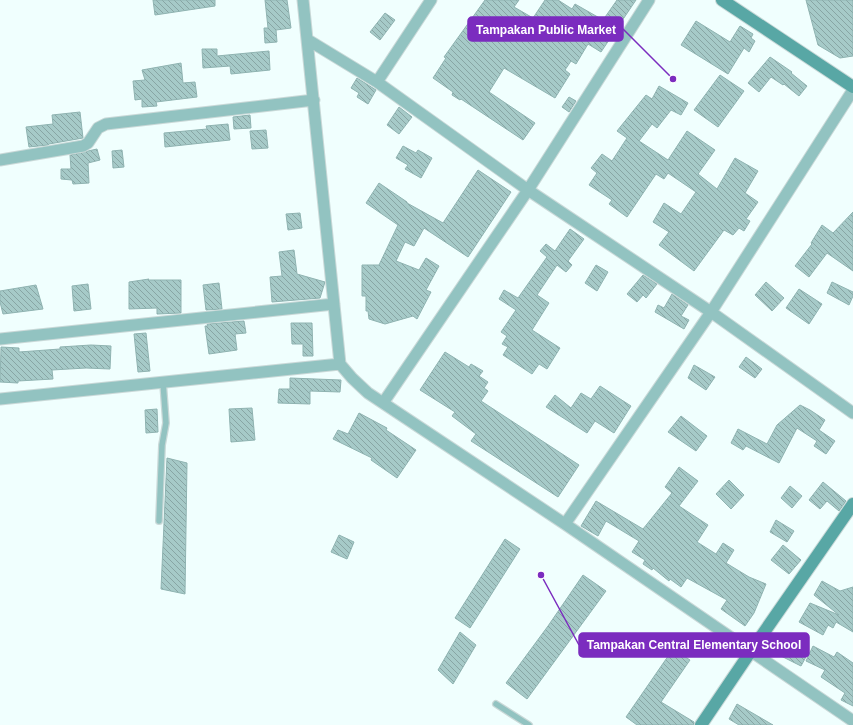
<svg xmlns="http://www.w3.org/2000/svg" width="853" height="725" viewBox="0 0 853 725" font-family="Arial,sans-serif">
  <defs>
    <pattern id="building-back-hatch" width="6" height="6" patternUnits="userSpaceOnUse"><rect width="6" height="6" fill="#a6cac8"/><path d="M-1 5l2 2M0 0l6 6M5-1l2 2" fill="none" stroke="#88a5a4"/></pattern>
  </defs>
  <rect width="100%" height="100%" fill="#f0fffe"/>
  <path fill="url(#building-back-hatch)" stroke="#8fb3b1" d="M153 0H215V6L155 15Z
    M265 0H287L291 28 276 30 277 42 265 43 264 28H268Z
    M485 0H519L514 7 533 18 545 0H558L572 9 575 4 603 20 617 0H636L601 52 588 44 576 64 571 61 565 70 570 74 555 98 504 68 489 92 535 123 523 140 461 99 460 100 452 95 453 92 433 78 446 58 444 57Z
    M806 0H853V56L840 58 818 45Z
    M385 13 395 20 380 40 370 32Z
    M696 21 730 42 740 26 753 34 751 38 755 41 749 52 744 48 728 74 681 45Z
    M202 49H217V56L269 51 270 70 231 74 230 66 203 68Z
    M770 57 792 72 791 73 807 86 799 96 784 84 783 85 771 77 759 92 748 83Z
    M181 63 183 83 195 82 197 97 156 102 157 106 142 107V99L135 100 133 81 145 80 142 70Z
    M720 75 744 91 718 127 694 110Z
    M357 78 376 90 368 104 357 97 359 93 351 88Z
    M659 86 688 103 681 115 671 110 657 128 652 124 639 141 668 160 687 131 715 150 698 174 717 189 735 158 758 171 745 193 758 202 746 219 750 221 744 231 739 228 733 235 724 230 694 271 659 245 669 232 653 222 664 203 681 214 696 192 668 173 664 179 656 174 627 217 609 204 612 200 589 185 597 173 591 168 602 154 612 161 627 138 617 131 646 95 652 99Z
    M569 97 576 101 569 112 562 107Z
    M399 107 412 117 399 134 387 125Z
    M80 112 83 138 49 144 48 145 29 147 26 127 53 124 52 115Z
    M250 115 251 128 234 129 233 117Z
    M228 124 230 140 165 147 164 133 207 129 206 126Z
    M266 130 268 148 252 149 250 131Z
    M403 146 416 153 418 150 432 158 421 178 405 169 408 165 396 158Z
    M97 149 100 160 88 163 89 183 73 184 72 180 61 179V169H71L70 155Z
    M122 150 124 167 113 168 112 151Z
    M478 170 511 192 468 257 424 228 414 246 405 242 396 261 419 270 426 258 439 266 426 290 431 292 417 319 413 316 385 324 369 319 368 311H366V296H362V265H379L398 225 366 203 379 183 407 202V203L443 223Z
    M853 212V271L827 253 809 277 795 266 812 244 811 243 822 225 833 233Z
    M300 213 302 228 288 230 286 214Z
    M570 229 584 239 568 261 572 265 566 272 557 265 537 295 549 303 532 330 560 348 547 369 539 364 532 374 503 355 508 347 502 344 507 336 501 332 516 310 499 299 504 290 518 298 547 257 540 251 546 244 555 251Z
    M294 250 297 274 325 282 320 298 272 302 270 277 282 276 279 252Z
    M596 265 608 272 597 291 585 283Z
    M643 275 657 284 646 298 643 295 637 302 627 294Z
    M149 279 148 280H181V313L157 314V308L129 309V282Z
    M766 282 784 298 772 311 755 295Z
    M832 282 853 292V296L849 305 827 293Z
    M219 283 222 309 206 310 203 285Z
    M88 284 91 309 74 311 72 286Z
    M36 285 43 309 3 314 0 302V291Z
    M799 289 822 304 809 324 786 308Z
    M672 294 688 305 681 316 689 320 684 329 655 312 658 305 664 308Z
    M244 321 246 333 235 334 237 350 209 354 205 326H208L207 324Z
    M291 323H312L313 356H303V344H292Z
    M146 333 150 371 138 372 134 334Z
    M91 345 111 346 110 369 86 368 52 370 53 379 18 381V383L0 382 1 347 19 348V352L60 349V347Z
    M445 352 469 367 471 364 483 371 479 376 488 382 484 388 488 391 481 401 579 465 558 497 471 441 476 434 452 416 455 412 420 390Z
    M746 357 762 369 755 378 739 367Z
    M694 365 715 377 706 390 688 378Z
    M290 378 341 380 340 392 310 391V404L278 403 279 389H290Z
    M600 386 631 406 614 433 595 421 587 433 546 407 555 395 571 408 581 393 591 399Z
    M800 405 810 410 825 420 819 430 835 441 826 454 814 446 817 441 797 428 779 463 746 446 743 450 731 443 738 429 767 444 777 425Z
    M252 408 255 440 231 442 229 409Z
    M157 409 158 432 146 433 145 410Z
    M359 413 387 428 386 430 416 450 397 478 371 460 372 458 333 439 338 430 348 434Z
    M681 416 707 436 696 451 668 432Z
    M167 458 187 463 185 594 161 589Z
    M679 467 698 481 679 506 708 525 697 542 716 554 723 543 734 550 726 563 749 577 766 584 754 613 745 626 721 609 727 600 687 578 681 587 670 579 669 581 653 568 652 570 643 564 645 560 632 552 639 541 606 521 598 536 581 526 596 501 643 529 672 493 665 487Z
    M729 480 744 495 731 509 716 494Z
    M823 482 846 501 839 511 827 501 820 509 809 500Z
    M790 486 802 496 792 508 781 498Z
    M776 520 794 531 787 542 770 532Z
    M339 535 354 542 347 559 331 552Z
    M505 539 520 549 470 628 455 618Z
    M783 545 801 560 789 574 771 560Z
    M583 575 606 591 527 699 506 683 548 626Z
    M822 581 840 591 853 587V632L836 622 833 628 828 625 823 635 799 622 810 603 839 615 814 595Z
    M460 632 476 645 453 684 438 670Z
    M785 644 807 655 801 666 779 655Z
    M813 646 834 657 837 652 853 663V706L841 700 845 693 821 677 825 670 806 661Z
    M673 649 690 660 661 702 694 722V725H637L626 717Z
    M737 704 773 725H739L729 719Z"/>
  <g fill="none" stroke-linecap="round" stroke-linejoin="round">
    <defs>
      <path id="lane" d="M159 521 162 445 166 423 163 382
        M496 704 529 725"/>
      <path id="street" d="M303 0 340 364 352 378 368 393 565 524 853 721
        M308 40 377 82 528 190 711 312 853 413
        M377 82 431 0
        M0 160 83 146 88 143 98 128 106 124 314 100
        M0 339 334 304
        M0 399 340 364
        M383 403 528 190 649 0
        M565 524 711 312 853 90"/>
      <path id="secondary" d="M722 0 853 87
        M701 725 751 651 853 504"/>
    </defs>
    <use href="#lane" stroke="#cad9d8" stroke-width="8"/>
    <use href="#street" stroke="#cad9d8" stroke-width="13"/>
    <use href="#secondary" stroke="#cad9d8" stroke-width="14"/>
    <use href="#lane" stroke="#92c3c1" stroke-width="5.5"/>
    <use href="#street" stroke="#92c3c1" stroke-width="11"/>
    <use href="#secondary" stroke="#58a7a5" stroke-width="12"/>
  </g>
  <path fill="none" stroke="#7b2cbf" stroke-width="1.5" d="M673 79L623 29M541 575L579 645"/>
  <g fill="#7b2cbf" stroke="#fff" stroke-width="1.5">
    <circle cx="673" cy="79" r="4"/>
    <circle cx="541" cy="575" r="4"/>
  </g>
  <g fill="#7b2cbf" stroke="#7b2cbf" stroke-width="1.5">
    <rect x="468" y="17" width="155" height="24" rx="4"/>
    <rect x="579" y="633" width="230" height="24" rx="4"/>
  </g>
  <g font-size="12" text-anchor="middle" font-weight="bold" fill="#fff">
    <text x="546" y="34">Tampakan Public Market</text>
    <text x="694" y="649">Tampakan Central Elementary School</text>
  </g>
</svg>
